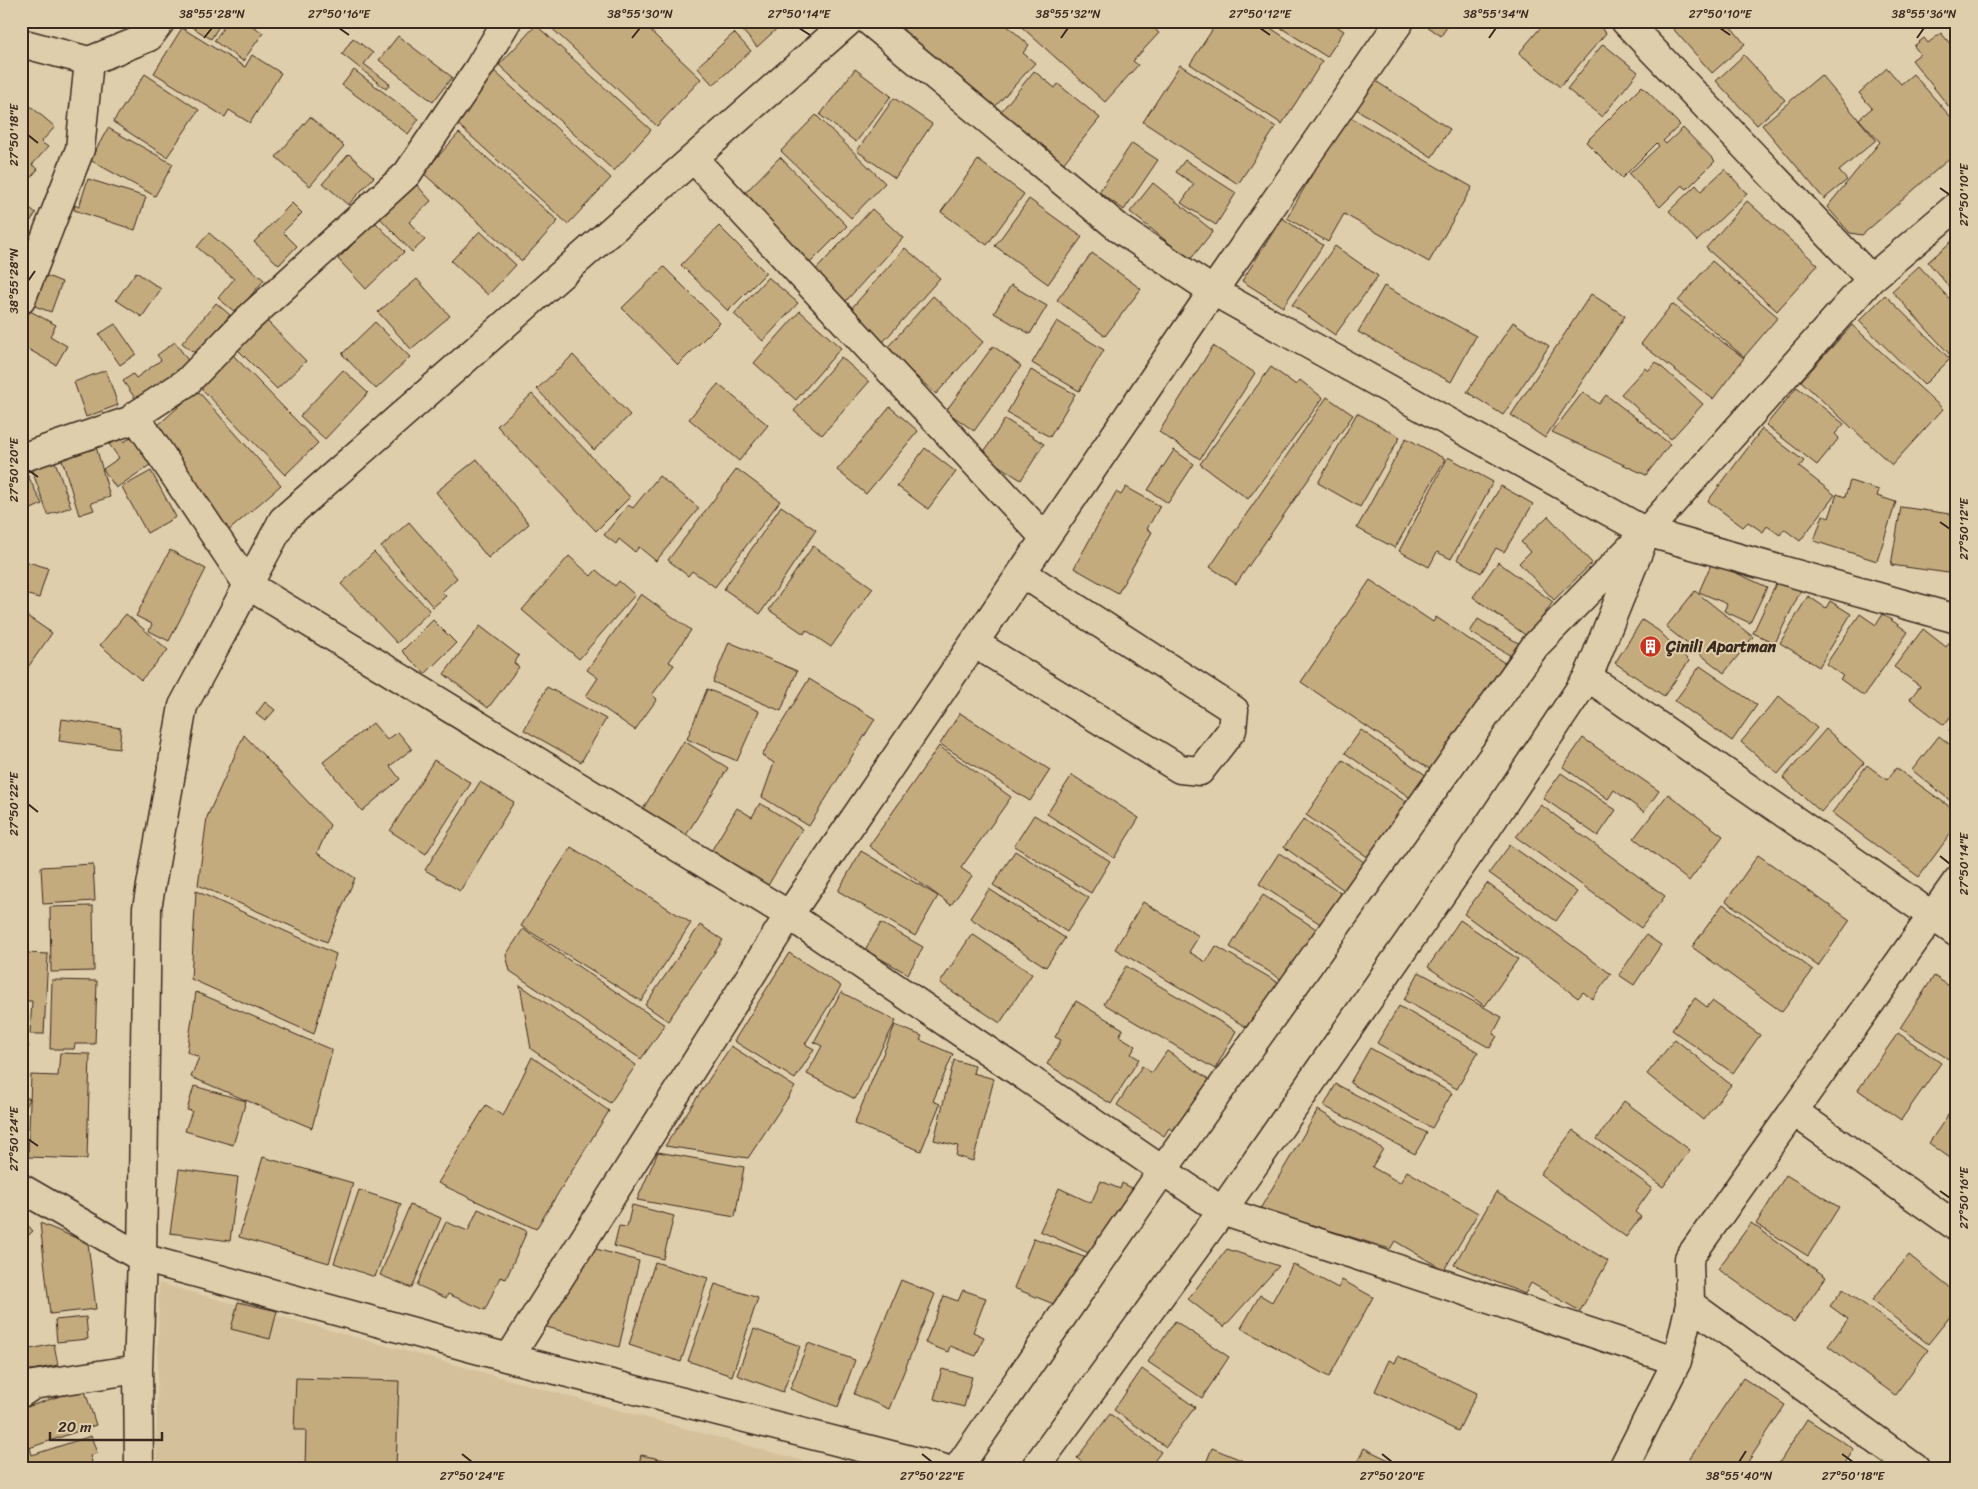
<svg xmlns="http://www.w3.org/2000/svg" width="1978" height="1489" viewBox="0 0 1978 1489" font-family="Sriracha,sans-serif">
  <rect width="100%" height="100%" fill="#dfceac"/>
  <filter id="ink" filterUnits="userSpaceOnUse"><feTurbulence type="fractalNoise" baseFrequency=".02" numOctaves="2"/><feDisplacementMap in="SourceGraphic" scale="10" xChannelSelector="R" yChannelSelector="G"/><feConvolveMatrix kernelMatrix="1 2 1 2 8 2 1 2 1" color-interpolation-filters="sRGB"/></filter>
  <g filter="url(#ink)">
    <path fill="#d4c19b" d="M159 1283 829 1468H156Z"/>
    <path fill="#c4ab7e" stroke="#3b2a1e" d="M189 21H217L221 23 211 39 187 24Z
      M228 21H245L263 33 243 61 214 41Z
      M544 21H640L701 79 657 126Z
      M734 21H783L784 22 757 47Z
      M911 21H1002L1029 45 1023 53 1035 63 992 110 903 30Z
      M1015 21H1146L1159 33 1133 61 1138 65 1105 102Z
      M1218 21H1260L1322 62 1282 124 1190 64Z
      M1280 21H1329L1344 31 1327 57 1278 26Z
      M1420 21H1451L1441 36Z
      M1546 21H1593L1606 33 1560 87 1519 53Z
      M1670 21H1726L1745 44 1712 73 1668 23Z
      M536 25 651 130 614 171 499 65Z
      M182 28 245 67 252 55 281 73 250 123 229 110 225 117 154 73Z
      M734 33 751 51 713 85 697 67Z
      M1941 33 1957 52V117L1912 60 1920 54 1914 46 1924 38 1928 43Z
      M398 36 452 77 433 102 379 60Z
      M353 38 373 53 364 64 390 84 386 89 342 54Z
      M1603 44 1638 72 1602 117 1567 89Z
      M1744 55 1785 100 1757 125 1716 81Z
      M1180 65 1276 127 1238 184 1143 122Z
      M1887 68 1901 84 1913 74 1957 124V152L1862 235 1850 233 1827 207 1880 142 1859 119 1872 108 1859 93Z
      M492 69 611 178 568 224 453 120Z
      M855 69 891 96 856 142 820 115Z
      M354 70 419 119 408 134 342 85Z
      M1034 71 1055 88 1058 84 1100 118 1062 165 999 114Z
      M145 74 199 110 167 157 113 122Z
      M1821 75 1876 140 1839 171 1847 180 1824 199 1762 125Z
      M1371 78 1450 129 1432 157 1353 107Z
      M1642 86 1680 125 1663 141 1666 144 1683 128 1715 161 1687 189 1682 185 1660 207 1629 174 1659 146 1657 143 1622 178 1586 142Z
      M21 98 55 127 41 142 48 147 32 165 38 169 27 182 21 178Z
      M894 98 932 124 895 178 857 151Z
      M816 115 885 183 851 218 781 151Z
      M1346 115 1472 187 1429 262 1344 214 1328 242 1287 218Z
      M310 117 344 146 310 186 276 157Z
      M108 128 173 164 155 196 90 160Z
      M459 133 558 221 522 261 423 173Z
      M1132 143 1158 160 1124 210 1099 192Z
      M349 154 374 177 348 205 323 183Z
      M780 157 847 226 809 264 742 196Z
      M978 160 1024 194 987 245 941 212Z
      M1185 160 1236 193 1216 225 1181 203 1194 184 1176 172Z
      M1725 169 1747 194 1697 241 1669 211 1696 185 1701 191Z
      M88 179 146 197 135 230 74 210 75 205 79 207Z
      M1153 183 1213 231 1190 260 1130 212Z
      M416 184 431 201 409 222 425 240 412 252 379 217Z
      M1029 199 1082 237 1048 284 995 246Z
      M21 201 36 213 27 226 21 221Z
      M1747 201 1818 265 1777 311 1706 248Z
      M292 203 302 213 283 232 297 246 279 265 254 242Z
      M872 209 903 238 845 302 813 273Z
      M1282 218 1323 245 1283 307 1242 281Z
      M375 222 404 252 366 289 338 259Z
      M719 226 766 273 728 311 681 265Z
      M21 228 30 234 21 248Z
      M480 231 516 265 488 295 451 261Z
      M209 233 264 280 236 313 218 298 234 279 197 247Z
      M1952 241 1957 246V296L1928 262Z
      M1335 246 1378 276 1335 335 1292 305Z
      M905 248 940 278 883 342 849 311Z
      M1092 253 1141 289 1105 336 1057 300Z
      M1712 261 1778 317 1744 357 1678 301Z
      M1919 266 1957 307V353L1952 357 1892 291Z
      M664 267 720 323 678 365 622 308Z
      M136 272 161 289 142 317 116 300Z
      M40 273 62 282 51 312 29 304Z
      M768 277 798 303 763 341 734 314Z
      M417 279 450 316 411 349 378 312Z
      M1011 285 1047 306 1030 334 994 313Z
      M1384 286 1476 336 1451 382 1358 332Z
      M1591 294 1625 316 1545 438 1511 415Z
      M1885 295 1950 359 1924 385 1859 321Z
      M933 296 983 342 936 394 886 349Z
      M216 303 230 315 196 354 182 343Z
      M1672 304 1744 358 1713 399 1641 344Z
      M30 311 56 325 50 336 67 346 56 365 21 345V326Z
      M800 311 841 348 796 400 754 363Z
      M265 319 306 361 277 389 236 348Z
      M1057 321 1104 350 1079 391 1032 363Z
      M375 322 410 357 376 389 342 354Z
      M1513 322 1549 346 1503 415 1467 392Z
      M115 324 136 354 120 365 99 334Z
      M1852 325 1943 409 1892 465 1801 381Z
      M175 342 189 362 137 401 123 381 133 374 136 378 161 360 157 355Z
      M993 346 1021 366 974 431 946 411Z
      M1213 346 1255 373 1200 459 1159 432Z
      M231 353 318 443 285 475 198 385Z
      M573 355 630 415 594 450 537 389Z
      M841 357 869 382 822 435 794 411Z
      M1656 362 1703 404 1671 439 1621 394 1645 368 1648 371Z
      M1271 367 1296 385 1300 380 1323 398 1248 499 1200 464Z
      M106 370 118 405 86 417 74 382Z
      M343 370 368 393 325 439 300 416Z
      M1031 370 1075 394 1050 437 1007 413Z
      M718 384 768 425 739 461 689 419Z
      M1797 387 1844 424 1835 434 1839 438 1817 465 1766 425Z
      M197 390 281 485 226 533 180 468 185 463 155 428Z
      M1583 392 1599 404 1606 395 1670 444 1646 475 1552 432Z
      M532 394 630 497 596 531 497 426Z
      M1327 397 1353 415 1236 584 1210 567Z
      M890 407 918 431 866 494 837 470Z
      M1357 413 1400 437 1360 507 1318 483Z
      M1005 419 1044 444 1021 480 982 455Z
      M1762 429 1804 461 1799 467 1835 495 1800 541 1784 529 1780 535 1767 526 1763 532 1748 522 1743 527 1708 501Z
      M134 435 153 463 116 488 103 469 119 458 109 444 121 437 124 442Z
      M1406 438 1445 459 1395 548 1357 528Z
      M95 443 110 497 91 503 94 510 79 515 60 453Z
      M925 448 956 472 928 509 897 486Z
      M1174 450 1194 464 1168 503 1148 490Z
      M52 453 71 507 48 515 29 462Z
      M1448 457 1493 482 1451 559 1437 552 1429 567 1399 551Z
      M477 459 529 524 488 558 436 492Z
      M21 462 42 504 25 512 21 504Z
      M737 469 780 501 715 587 692 571 688 576 668 560Z
      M151 471 176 517 147 533 122 487Z
      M659 476 699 508 656 561 639 547 635 552 619 539 616 544 604 535 628 505 633 508Z
      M1850 481 1879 490 1877 496 1896 502 1877 561 1814 541 1823 515 1829 518 1837 494 1845 497Z
      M1501 486 1533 504 1504 552 1496 548 1481 573 1457 559Z
      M1126 487 1160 506 1147 529 1152 532 1118 593 1074 568 1116 492 1121 495Z
      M781 506 816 530 760 614 724 589Z
      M1901 507 1957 515 1948 573 1891 565Z
      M1548 516 1592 563 1554 600 1519 563 1530 552 1521 542Z
      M409 522 457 578 442 592 446 596 433 607 381 547Z
      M813 546 873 588 831 647 806 630 804 634 769 610Z
      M170 550 206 569 169 641 149 631 152 624 136 616Z
      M374 552 430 611 397 643 341 584Z
      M569 556 591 576 596 570 615 586 619 581 635 595 579 659 522 610Z
      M1957 556V579L1952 578Z
      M21 560 48 568 39 598 21 593Z
      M1498 562 1553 602 1528 637 1473 597Z
      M1712 562 1767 587 1750 623 1724 611 1727 604 1699 592Z
      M1779 577 1802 588 1775 643 1753 633Z
      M1370 580 1433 622 1436 617 1506 664 1434 772 1301 682Z
      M1695 591 1753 637 1724 673 1666 627Z
      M641 594 691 630 669 662 674 665 652 695 657 699 635 730 586 696 598 678 587 670Z
      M1808 596 1826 608 1830 601 1851 614 1819 667 1780 643Z
      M126 614 168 650 141 680 100 645Z
      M1860 614 1876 625 1883 614 1908 632 1864 696 1840 679 1843 676 1826 664Z
      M27 616 52 633 21 677V624Z
      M1478 619 1520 644 1513 657 1470 632Z
      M433 620 456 643 425 674 402 651Z
      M1642 620 1659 631 1689 661 1664 696 1615 663Z
      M480 626 519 656 514 663 519 667 488 708 444 674Z
      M1923 629 1946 647 1955 634 1957 635V708L1944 725 1910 699 1920 686 1894 667Z
      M729 642 797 671 781 711 713 682Z
      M1700 666 1757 705 1732 741 1675 701Z
      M809 679 875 719 809 826 762 797 774 763 762 755Z
      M547 687 606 719 581 762 524 730Z
      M707 689 759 711 737 761 687 739Z
      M1779 696 1817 728 1778 774 1741 742Z
      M265 702 275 710 265 721 256 714Z
      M960 713 1050 770 1030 801 940 744Z
      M62 719 121 728 119 749 59 741Z
      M1957 721V736L1949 730Z
      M373 723 387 740 398 732 412 749 390 766 400 779 362 811 323 762Z
      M1826 729 1864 763 1821 812 1783 778Z
      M1361 730 1430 778 1415 801 1345 753Z
      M244 735 330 825 317 853 355 878 327 942 198 885 207 817Z
      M1939 736 1957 750V806L1912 770Z
      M1583 738 1659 791 1644 812 1614 790 1608 799 1563 767Z
      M684 741 728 768 683 840 640 814Z
      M939 746 1011 797 961 868 972 876 951 905 869 846Z
      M434 760 471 783 426 854 390 831Z
      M1343 760 1412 806 1375 862 1306 815Z
      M1867 765 1887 780 1896 768 1957 812V825L1919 877 1832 813Z
      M1561 773 1616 810 1598 836 1543 798Z
      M1072 775 1139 818 1114 858 1047 814Z
      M480 782 514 802 460 891 425 870Z
      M1668 794 1723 836 1689 881 1634 838Z
      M760 803 802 829 767 887 710 853 737 808 752 817Z
      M1541 805 1665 896 1641 928 1516 837Z
      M1034 815 1110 861 1091 893 1014 846Z
      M1304 819 1368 865 1348 893 1284 847Z
      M1510 845 1577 892 1556 921 1489 873Z
      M571 847 691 923 641 1001 521 926Z
      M861 851 938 896 915 936 838 891Z
      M1015 851 1089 898 1067 932 993 885Z
      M1279 853 1345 896 1325 927 1259 884Z
      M1758 855 1850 920 1818 966 1726 901Z
      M93 864 95 901 43 904 41 867Z
      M1487 883 1611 974 1592 999 1583 992 1578 998 1464 914Z
      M989 889 1065 938 1046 967 970 918Z
      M196 891 336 954 314 1034 191 979Z
      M1263 895 1321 932 1287 983 1230 947Z
      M1143 902 1199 936 1189 952 1206 962 1216 946 1284 986 1256 1033 1115 949Z
      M1723 904 1813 970 1782 1012 1692 947Z
      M93 906 94 971 51 972 50 907Z
      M1460 920 1518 959 1485 1006 1428 967Z
      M881 923 923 947 908 974 865 950Z
      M700 925 723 940 668 1021 645 1005Z
      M523 929 665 1025 641 1059 510 971 506 955Z
      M972 934 1032 974 1000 1023 940 983Z
      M1646 935 1661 945 1634 985 1619 975Z
      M26 953 48 954 44 1034H30L32 1001H21V964H26Z
      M789 953 841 986 805 1044 814 1049 795 1079 734 1041Z
      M1126 966 1236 1031 1215 1069 1104 1004Z
      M1419 972 1502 1017 1493 1034 1497 1036 1490 1048 1404 1000Z
      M1934 976 1957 991V1049L1950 1060 1900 1028Z
      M52 980 97 981 95 1044H75L74 1049H50Z
      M520 985 636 1065 610 1103 531 1049Z
      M196 992 332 1050 312 1128 191 1077 199 1057 187 1052Z
      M841 992 896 1021 855 1099 807 1074 822 1046 814 1042Z
      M1695 998 1707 1007 1712 1001 1760 1035 1733 1073 1672 1030Z
      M1076 1001 1123 1029 1119 1036 1136 1046 1131 1054 1139 1059 1111 1104 1047 1064 1061 1040 1055 1037Z
      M1399 1006 1478 1052 1457 1089 1377 1043Z
      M895 1025 922 1036 920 1040 953 1054 933 1101 940 1104 921 1151 854 1124Z
      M1898 1033 1941 1063 1901 1120 1858 1090Z
      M1675 1039 1731 1085 1703 1120 1647 1074Z
      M21 1041 29 1046 21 1057Z
      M731 1046 795 1087 748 1158 665 1146Z
      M1370 1048 1452 1093 1432 1128 1350 1083Z
      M1167 1051 1213 1082 1179 1135 1169 1128 1164 1136 1117 1105 1142 1066 1152 1073Z
      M60 1053 90 1054 87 1159 28 1157 31 1075 58 1076Z
      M532 1057 609 1111 536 1229 438 1183 486 1105 503 1116Z
      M954 1060 975 1066 973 1073 994 1079 973 1161 956 1156 958 1146 934 1140Z
      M1336 1084 1427 1133 1415 1154 1324 1106Z
      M194 1086 246 1101 233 1145 185 1131 192 1111 187 1110Z
      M21 1095 30 1099 21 1116Z
      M1624 1101 1690 1150 1663 1187 1597 1139Z
      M1957 1102V1163L1929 1143Z
      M1318 1110 1383 1149 1372 1167 1400 1183 1407 1171 1478 1213 1444 1270 1395 1241 1390 1249 1260 1209Z
      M1573 1130 1652 1188 1635 1212 1641 1217 1626 1237 1540 1174Z
      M658 1152 744 1167 735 1217 637 1200Z
      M263 1157 353 1183 329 1263 239 1237Z
      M179 1169 238 1177 230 1241 170 1233Z
      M1786 1175 1839 1207 1808 1256 1756 1224Z
      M1101 1181 1120 1189 1122 1183 1140 1192 1093 1255 1040 1231 1059 1188 1091 1203Z
      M359 1190 401 1204 375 1277 334 1263Z
      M1496 1192 1608 1261 1580 1311 1531 1283 1525 1294 1454 1265Z
      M410 1205 441 1218 412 1288 380 1275Z
      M632 1205 674 1216 663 1259 614 1246 619 1226 627 1227Z
      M478 1209 527 1231 506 1279 500 1277 485 1310 448 1294 446 1298 417 1285 446 1222 468 1231Z
      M21 1218 33 1231 21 1242Z
      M40 1223 88 1243 96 1309 50 1314Z
      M1751 1223 1826 1277 1794 1322 1718 1269Z
      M1034 1238 1089 1259 1061 1307 1014 1288Z
      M589 1247 639 1261 619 1347 543 1326Z
      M1227 1249 1279 1266 1224 1327 1188 1299Z
      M1909 1255 1957 1294V1308L1928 1344 1872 1300Z
      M655 1262 708 1278 681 1362 629 1345Z
      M1293 1264 1338 1288 1342 1280 1373 1297 1329 1377 1241 1328 1260 1295 1272 1302Z
      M901 1280 935 1294 889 1409 854 1394Z
      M715 1284 758 1298 732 1376 688 1361Z
      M1843 1289 1928 1350 1895 1395 1828 1346 1848 1319 1830 1306Z
      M963 1290 986 1298 973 1332 984 1337 976 1356 950 1346 948 1352 925 1343 944 1296 958 1301Z
      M238 1302 277 1311 270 1339 231 1329Z
      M86 1317 88 1339 57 1342 55 1320Z
      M1175 1321 1229 1357 1202 1398 1148 1362Z
      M754 1329 800 1346 783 1392 737 1375Z
      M808 1343 855 1360 838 1407 790 1389Z
      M54 1344 58 1365 21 1372V1351Z
      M1398 1356 1477 1393 1458 1431 1375 1391 1389 1360 1395 1363Z
      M942 1369 972 1377 964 1407 934 1399Z
      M1142 1369 1195 1407 1166 1447 1114 1410Z
      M296 1378 399 1381 396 1468H305L306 1430H294Z
      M1743 1378 1785 1405 1744 1468H1702L1689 1459Z
      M84 1388 96 1425 29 1448 26 1437 21 1439V1409Z
      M1110 1414 1161 1452 1149 1468H1089L1077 1458Z
      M1807 1419 1854 1449 1842 1468H1776Z
      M91 1436 97 1453 90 1456 94 1468H21V1451L30 1448 32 1455Z
      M1212 1448 1251 1464 1249 1468H1204Z
      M1364 1448 1405 1468H1355Z
      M641 1455 702 1468H638Z"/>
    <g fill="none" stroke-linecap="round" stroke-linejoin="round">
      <defs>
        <path id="minor" d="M869 21 1120 229 1213 291 1646 532 1957 619
          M1625 21 1871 279
          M21 43 89 61 149 37 161 21
          M694 159 1045 538
          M21 300 80 149 89 61
          M135 416 248 585 789 915 1222 1211 1677 1361
          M21 458 132 420 135 416 187 382 247 320 407 174 479 68 507 21
          M974 643 1180 769 1200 771 1232 730 1234 710 1022 573
          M1588 677 1957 933
          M1793 1111 1957 1227
          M21 1188 142 1258 509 1358 942 1468
          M1690 1304 1915 1468
          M509 1358 789 915 1213 291 1400 21
          M21 1393 33 1385 138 1369
          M139 1468 138 1369 142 1258 147 908 183 706 283 520 849 21
          M958 1468 1163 1170 1535 646 1646 532 1871 279 1957 206
          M1035 1468 1222 1211 1485 831 1588 677 1641 545
          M1623 1468 1677 1361 1690 1304 1689 1258 1957 881"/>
      </defs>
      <use href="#minor" stroke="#3b2a1e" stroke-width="31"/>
      <use href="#minor" stroke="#dfceac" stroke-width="28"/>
    </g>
  </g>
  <path fill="none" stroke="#3b2a1e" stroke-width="2" d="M339 28 349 35M799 28 810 35M1260 28 1270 35M1720 28 1730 35M204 38 212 28M632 38 640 28M1061 38 1068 28M1489 38 1496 28M1917 38 1924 28M28 135 38 143M1940 188 1950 195M28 281 35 271M28 470 38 477M1940 522 1950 529M28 804 38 812M1940 856 1950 864M28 1139 38 1146M1940 1191 1950 1198M462 1454 472 1462M922 1454 932 1462M1382 1454 1392 1462M1842 1454 1853 1462M1739 1462 1746 1451"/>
  <defs>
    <symbol id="building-disc" viewBox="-11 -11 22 22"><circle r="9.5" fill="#c8321e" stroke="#dfceac"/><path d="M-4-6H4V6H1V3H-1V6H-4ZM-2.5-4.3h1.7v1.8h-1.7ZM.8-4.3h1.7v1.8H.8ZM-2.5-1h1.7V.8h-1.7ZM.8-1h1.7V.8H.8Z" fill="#fff"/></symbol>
  </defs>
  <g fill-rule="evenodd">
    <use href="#building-disc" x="1638" y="634" width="25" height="25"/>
  </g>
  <g text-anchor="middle" stroke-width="4" stroke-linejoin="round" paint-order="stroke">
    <g font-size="16" font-weight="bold" fill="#3b2a1e" stroke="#dfceac" text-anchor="start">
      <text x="1666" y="652">Çinili Apartman</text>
    </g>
  </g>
  <rect width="1978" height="1489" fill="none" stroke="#dfceac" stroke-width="55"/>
  <path d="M50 1432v8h112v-8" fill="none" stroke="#3b2a1e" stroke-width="2.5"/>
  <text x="58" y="1432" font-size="15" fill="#3b2a1e" stroke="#dfceac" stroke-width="4" paint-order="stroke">20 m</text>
  <rect x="28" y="28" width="1922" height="1434" fill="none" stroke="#3b2a1e" stroke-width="2"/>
  <g font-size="12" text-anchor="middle" fill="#3b2a1e">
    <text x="212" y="18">38°55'28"N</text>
    <text x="339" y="18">27°50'16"E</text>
    <text x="640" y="18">38°55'30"N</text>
    <text x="799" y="18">27°50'14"E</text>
    <text x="1068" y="18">38°55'32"N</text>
    <text x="1260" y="18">27°50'12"E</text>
    <text x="1496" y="18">38°55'34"N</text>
    <text x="1720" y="18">27°50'10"E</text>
    <text x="1924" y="18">38°55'36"N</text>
    <text transform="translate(14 135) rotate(-90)" y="4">27°50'18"E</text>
    <text transform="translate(1964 195) rotate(-90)" y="4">27°50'10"E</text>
    <text transform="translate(14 281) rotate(-90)" y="4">38°55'28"N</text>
    <text transform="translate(14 470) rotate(-90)" y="4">27°50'20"E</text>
    <text transform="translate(1964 529) rotate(-90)" y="4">27°50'12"E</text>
    <text transform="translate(14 804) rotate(-90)" y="4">27°50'22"E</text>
    <text transform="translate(1964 864) rotate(-90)" y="4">27°50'14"E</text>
    <text transform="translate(14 1139) rotate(-90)" y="4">27°50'24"E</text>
    <text transform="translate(1964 1198) rotate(-90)" y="4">27°50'16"E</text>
    <text x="472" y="1480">27°50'24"E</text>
    <text x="932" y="1480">27°50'22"E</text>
    <text x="1392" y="1480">27°50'20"E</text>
    <text x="1739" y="1480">38°55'40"N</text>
    <text x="1853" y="1480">27°50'18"E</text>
  </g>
</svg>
